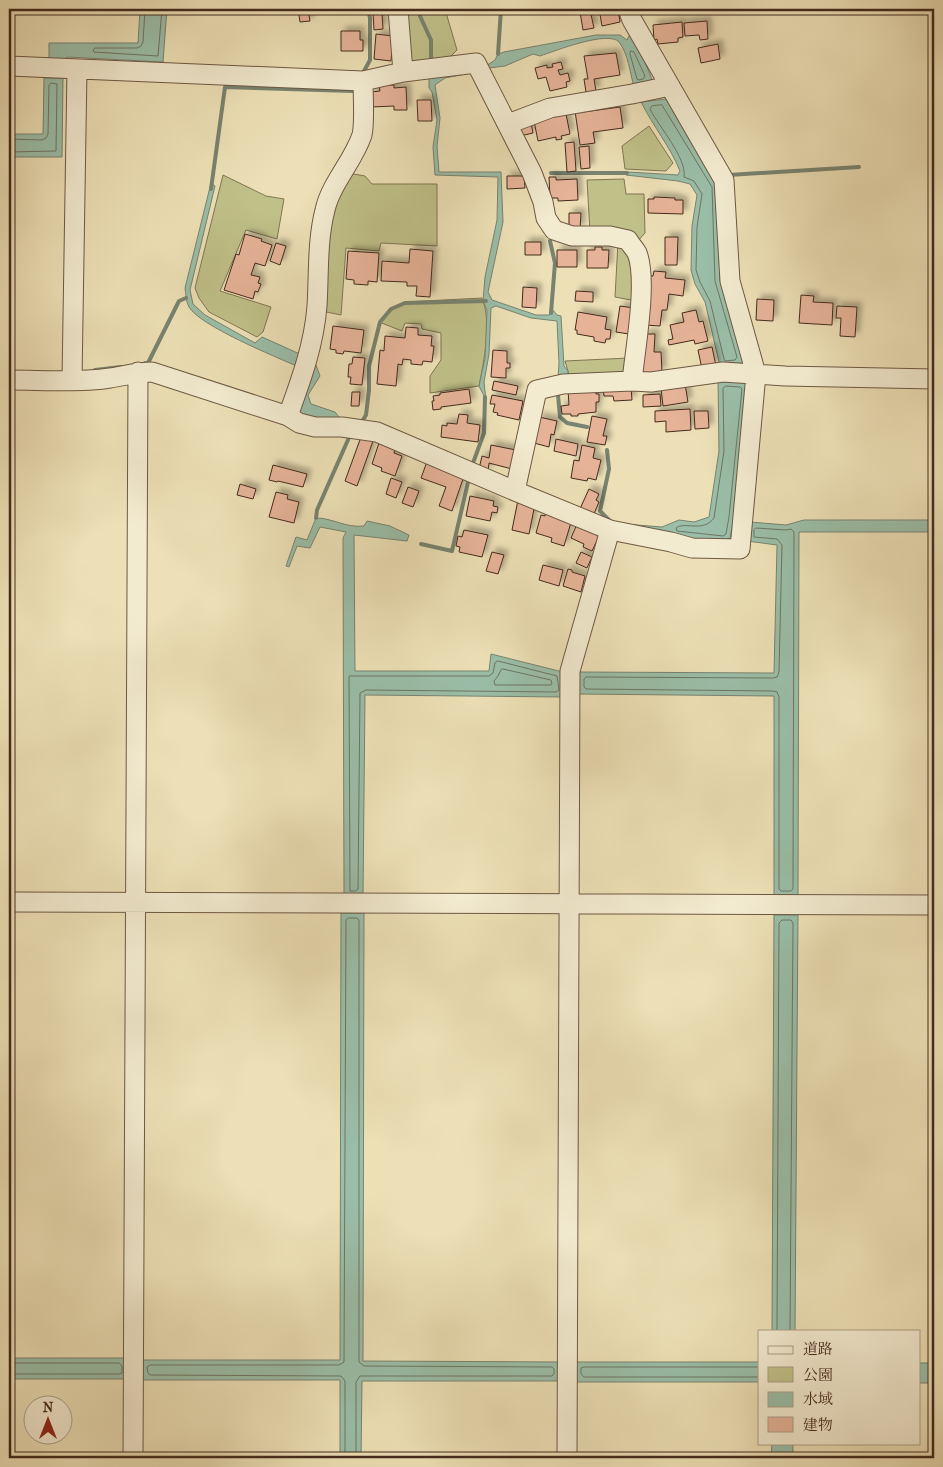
<svg xmlns="http://www.w3.org/2000/svg" width="943" height="1467" viewBox="0 0 943 1467" font-family="'IM FELL French Canon','Noto Serif JP',serif">
  <defs>
    <filter id="shadow"><feDropShadow dx="4.5" dy="-4.5" stdDeviation="2.5" flood-color="#0004"/></filter>
  </defs>
  <rect width="100%" height="100%" fill="#ede0b6"/>
  <filter id="stains"><feTurbulence type="fractalNoise" baseFrequency=".004" numOctaves="4"/><feColorMatrix values="0 0 0 0 .2 0 0 0 0 .09 0 0 0 0 .02 0 0 0 .5 -.17"/></filter>
  <radialGradient id="worn" r=".72"><stop offset=".6" stop-color="#630" stop-opacity="0"/><stop offset="1" stop-color="#630" stop-opacity=".3"/></radialGradient>
  <path fill="#c0c089" stroke="#827553" d="M403 9H445L457 50 446 61 408 68Z
    M649 126 673 163 666 171 625 169 622 146Z
    M348 173 365 176 372 184H437V246L381 243 379 251 346 248 341 315 322 311 332 206Z
    M223 175 266 196 284 199 277 239 246 230 220 291 271 307 263 332 257 337 209 312 199 298 195 288Z
    M624 179 626 194H644L645 233 636 243 590 232 587 180Z
    M618 242 630 251 636 301 615 297Z
    M482 298C492 323 484 360 479 386L430 393V376L441 360V333L422 329 421 324 405 323 402 331 379 322 390 309 404 302Z
    M629 358 627 375 570 378 565 361Z"/>
  <path fill="#9abea8" stroke="#788370" d="M140 9H167L163 62 67 57 63 61H49V43H138Z
    M632 30 653 82 634 87C630 73 628 53 619 42 608 30 555 51 540 56L533 54 505 66 489 68 486 66 495 60 498 54 504 52 596 35H620L627 40Z
    M471 73 445 78 435 85 440 118 437 146 439 172H501L503 222 488 292 492 300 536 315H549L552 309 557 315 561 316 564 366 568 371V377L558 378 559 363 557 321 531 318 496 306 491 308 489 354 484 382 486 400 479 386 485 358 487 310 483 301 485 277 497 220 498 177 435 175 433 147 437 120 432 92 429 88V75Z
    M44 78H63L62 157H9V134H43Z
    M666 99 716 185 720 281 744 365 720 366 705 302 695 284 691 270 692 226 697 195 690 184 678 181 626 175 628 172 678 175 680 171C671 148 653 126 641 102Z
    M211 183 215 186 190 290 193 304 205 315 255 343 262 337 302 355 299 367C276 357 200 326 189 307 186 302 186 294 185 288Z
    M311 364 316 365 320 376 308 395 311 404 335 412 339 417 337 423 313 424 296 409Z
    M718 381 747 382 734 518 730 538C716 548 632 527 612 523L662 527 679 520 694 522 709 517 719 451Z
    M316 518C333 518 345 528 364 526L367 521 390 526 409 535 407 541 354 535 355 671H489L491 654 563 672 564 697 365 695 363 896 344 897 343 538 346 532 320 527 310 548 297 546 289 567 286 566 296 537 307 540Z
    M804 520H934V532H799L798 896H774V696L579 694V672L774 673 777 545 747 541 750 522 786 525Z
    M341 913H364L363 1361 559 1362V1381H362L361 1458H340V1380H142V1360H340Z
    M774 915H798L795 1331H772Z
    M9 1358H127V1379H9Z
    M576 1362H759V1382H576Z
    M919 1363H934V1383H919Z
    M772 1443H793V1458H771Z"/>
  <g fill="none" stroke-linecap="round" stroke-linejoin="round">
    <path stroke="#6f7462" stroke-width="1" d="M145 9 143 42 141 46 137 48H95L93 50 94 52 158 56 162 9
      M631 51 634 52 645 76 643 79 639 80 637 79 630 54Z
      M662 105 712 187 715 281 737 357 735 360 725 361 724 359 710 301 700 282 696 270 697 227 702 194 694 181 684 177C687 158 659 127 650 109L652 106Z
      M9 139 42 140 46 138 48 134 49 85 51 83 57 84 56 151 9 152
      M726 386 740 387 742 389 729 517 726 534 723 536 677 531 676 528C685 521 703 533 714 518L724 451 723 389Z
      M756 528 786 530 791 529 794 532 793 889 791 891H781L779 889V697L777 692 773 691 586 689 584 687V679L586 677 773 678 777 677 779 672 782 545 777 539 754 537V530Z
      M498 661 557 676 559 690 556 692 366 690 360 693 358 889 356 891H350L349 676H489L493 673 495 663Z
      M503 669 551 680 552 684 550 685H495L494 681 498 676 501 670Z
      M777 1331 779 923 782 920H791L793 923 790 1331
      M9 1363H119L122 1366V1373L119 1374H9
      M759 1367H584L581 1368V1374L584 1377H759
      M345 1458V1381L341 1376 150 1375 148 1373 147 1367 150 1365H339L344 1362 346 920 348 918H357L359 920V1362L364 1366 552 1367 554 1369V1374L552 1376H360L356 1382V1458"/>
    <path stroke="#788370" stroke-width="4" d="M420 9V16L431 40V64
      M498 54 501 9
      M363 73 370 60V18L368 9
      M551 173H627
      M729 175 859 167
      M211 189 225 87 353 91
      M550 241 555 263 551 313
      M145 363H148L179 301 186 298
      M95 370 121 367
      M558 395 560 417 567 423 587 427
      M361 423 366 415 369 390V366L380 322 391 309 405 303 486 301
      M607 450 609 469 600 511 611 522
      M473 463 484 433 485 397
      M316 518 317 510 351 433
      M421 544 452 551 469 478"/>
  </g>
  <path fill="#e6b398" stroke="#442a1d" filter="url(#shadow)" d="M298 9H308L310 21 300 22Z
    M599 9H618L620 22 602 26Z
    M590 10 594 28 583 30 580 12Z
    M373 13H382L383 29 374 30Z
    M707 21 708 39 700 40 699 35 685 36 684 23Z
    M682 22 683 37 678 38V42L658 44 657 39 654 40 653 25Z
    M341 31H360V40H363V51H341Z
    M376 34 393 36 391 61 374 59Z
    M718 44 720 59 701 63 698 48Z
    M616 53 620 75 594 79 596 91 586 92 584 79H588L584 56Z
    M561 62 563 69 558 70 560 75 568 73 570 81 566 82 567 87 550 91 546 77 538 79 535 68 547 65V68L553 67 552 64Z
    M379 85H394V88L406 87 407 110H394V106L371 107V92L380 91Z
    M417 100H431L432 121H418Z
    M620 107 623 128 593 132 595 143 580 145 575 111 582 110 583 112Z
    M566 114 570 134 561 136 562 139 556 140V137L538 141 534 121Z
    M531 123 533 133 520 136 518 126Z
    M574 142 576 171 567 172 565 143Z
    M589 146 590 168 581 169 579 147Z
    M507 176H524L525 188 507 189Z
    M549 177H556V180L577 179 578 200 558 201V198H550Z
    M654 197 675 198V200H683V214L648 213V199H654Z
    M569 213H581L580 229H569Z
    M245 234 262 239 261 241 272 245 265 266 255 263 251 275 260 277 258 283 261 284 258 292 255 291 253 299 224 290 236 254 239 255Z
    M665 237H678L677 265H665Z
    M525 242H541V255H525Z
    M276 243 286 246 280 265 270 261Z
    M595 247H602V250H609L608 268H587V250H595Z
    M410 249 433 251 430 297 416 296 417 286H407V282L381 281 382 261 409 263Z
    M557 250H577V267H557Z
    M348 251 379 253 377 282 368 281V285L354 284V280L346 279Z
    M654 271 666 272 665 278 685 280 683 296 669 294 667 310H662L660 326 645 325 650 276H653Z
    M523 287 537 288 536 308 522 307Z
    M576 291 593 292V302L575 301Z
    M801 295 814 296 813 302 833 303 832 325 799 323Z
    M757 299 774 300 773 321 756 320Z
    M620 306 634 308 629 334 616 332Z
    M837 306 857 307 855 337 840 336 841 318H836Z
    M696 310 699 322 703 321 708 341 695 344 694 340 669 345 668 340 673 339 670 325 684 322 682 313Z
    M578 312 607 317 605 329 611 330 610 339H606L605 343 594 341V337L577 334V330H575Z
    M333 326 364 330 361 353 344 351 343 354 336 353V350L330 349Z
    M406 327 418 328V335L432 336 431 346H434L432 362 423 361 422 365 411 364V360L403 359 402 365 398 364 396 386 377 384 380 350 384 351 385 336 405 338Z
    M644 334H655L654 352H661L662 372H653V374H641Z
    M712 347 716 366 702 369 698 350Z
    M493 350 507 351V363H510V368H506V378L491 377Z
    M353 357 365 358 362 385 350 384 351 377H348L349 364H352Z
    M494 381 518 386 516 395 492 390Z
    M685 384 688 402 663 406 661 388Z
    M631 387 632 400 614 401 613 396H604L603 388Z
    M469 389 471 403 441 407V409L433 410 432 401H434L433 396 440 395V393Z
    M595 389 596 394H599V402H596V412L578 414V416H571V414H562L561 406 569 405 568 390Z
    M352 392H360L359 406H351Z
    M660 394 661 406 643 407V395Z
    M492 395 523 401 519 420 497 415 498 413 493 412 495 404H490Z
    M690 409 691 430 666 432V421L655 422V411Z
    M694 411H708L709 428 695 429Z
    M459 414 468 415 467 423 480 425 478 442 441 437 442 425 447 426V423L457 424Z
    M592 416 607 419 603 436H607L605 445 587 442Z
    M539 417 557 421 554 435 551 434 549 447 534 443Z
    M361 437 373 441 357 486 345 481Z
    M556 439 578 444 576 456 554 451Z
    M379 443 395 448 394 453 402 456 395 476 381 471 382 468 372 464Z
    M491 445 516 450 512 469 489 463 488 471 479 469 482 456 489 458Z
    M582 445 595 448 593 458 601 460 596 480 588 478 587 481 571 478 574 460 579 461Z
    M428 459 464 476 452 511 439 506 446 487 421 478Z
    M273 465 307 474 303 487 278 481 277 482 269 480Z
    M391 478 402 482 396 498 386 494Z
    M240 484 256 489 253 499 237 495Z
    M408 487 419 491 413 507 402 503Z
    M589 489 599 494 596 500 599 502 593 516 579 511Z
    M276 492 288 495 287 499 299 502 294 523 269 517Z
    M470 496 494 501 493 506 498 507 497 513 492 512 490 521 466 516Z
    M518 500 535 504 529 534 512 530Z
    M546 512 572 519 564 546 551 542 552 538 536 533 541 515 545 516Z
    M577 524 600 534 592 551 583 547 584 544 571 538Z
    M464 530 488 535 482 557 459 552 460 547 456 546 458 536 462 537Z
    M492 552 504 555 498 574 486 571Z
    M581 552 592 557 587 568 576 563Z
    M543 565 563 570 559 586 539 580Z
    M568 569 572 570V572L585 576 581 592 563 586Z"/>
  <g fill="none" stroke-linecap="round" stroke-linejoin="round">
    <defs>
      <path id="minor" d="M398 9 403 72 476 63 532 173 543 202 546 218 554 230 572 236H610L628 240C630 244 635 249 637 253 648 280 635 350 632 381L563 384 537 390 515 491 610 530
        M9 66 363 81
        M508 124 550 108 632 94 670 86
        M9 380C42 380 76 383 110 378 124 376 137 372 152 372L288 416C301 380 314 345 317 306 319 274 317 241 325 210 331 183 353 162 362 135 365 123 363 95 363 81L403 72
        M72 380 77 69
        M632 381 651 382 723 372 785 376 934 379
        M288 416 299 423 315 427H342L377 432 515 491
        M9 902 934 905
        M133 1458 138 372
        M567 1458 570 671 610 530 671 542 692 548 740 549 756 374 730 281 724 180 632 20 628 9"/>
    </defs>
    <use href="#minor" stroke="#6e5843" stroke-width="21"/>
    <use href="#minor" stroke="#f3ebd0" stroke-width="19"/>
  </g>
  <rect width="943" height="1467" fill="none" stroke="#ede0b6" stroke-width="30"/>
  <rect x="10" y="10" width="923" height="1447" fill="none" stroke="#442a1d" stroke-width="2.5"/>
  <rect x="15" y="15" width="913" height="1437" fill="none" stroke="#442a1d"/>
  <rect x="758" y="1330" width="162" height="115" fill="#f3ebd0" stroke="#ad9e88"/>
  <rect x="768" y="1346" width="25" height="8" fill="#f3ebd0" stroke="#ad9e88"/>
  <text x="803" y="1354" font-size="15" fill="#442a1d">道路</text>
  <rect x="768" y="1367" width="25" height="15" fill="#c0c089" stroke="#ad9e88"/>
  <text x="803" y="1380" font-size="15" fill="#442a1d">公園</text>
  <rect x="768" y="1392" width="25" height="15" fill="#9abea8" stroke="#ad9e88"/>
  <text x="803" y="1404" font-size="15" fill="#442a1d">水域</text>
  <rect x="768" y="1417" width="25" height="15" fill="#e6b398" stroke="#ad9e88"/>
  <text x="803" y="1430" font-size="15" fill="#442a1d">建物</text>
  <g transform="translate(48 1420)"><circle r="24" fill="#f3ebd0" stroke="#ad9e88"/>
  <path d="M0-4L9 19L0 12L-9 19Z" fill="#8f2418"/>
  <text y="-8" font-size="14" font-weight="bold" text-anchor="middle" fill="#442a1d">N</text>
  </g>
  <rect width="100%" height="100%" filter="url(#stains)"/>
  <rect width="100%" height="100%" fill="url(#worn)"/>
</svg>
